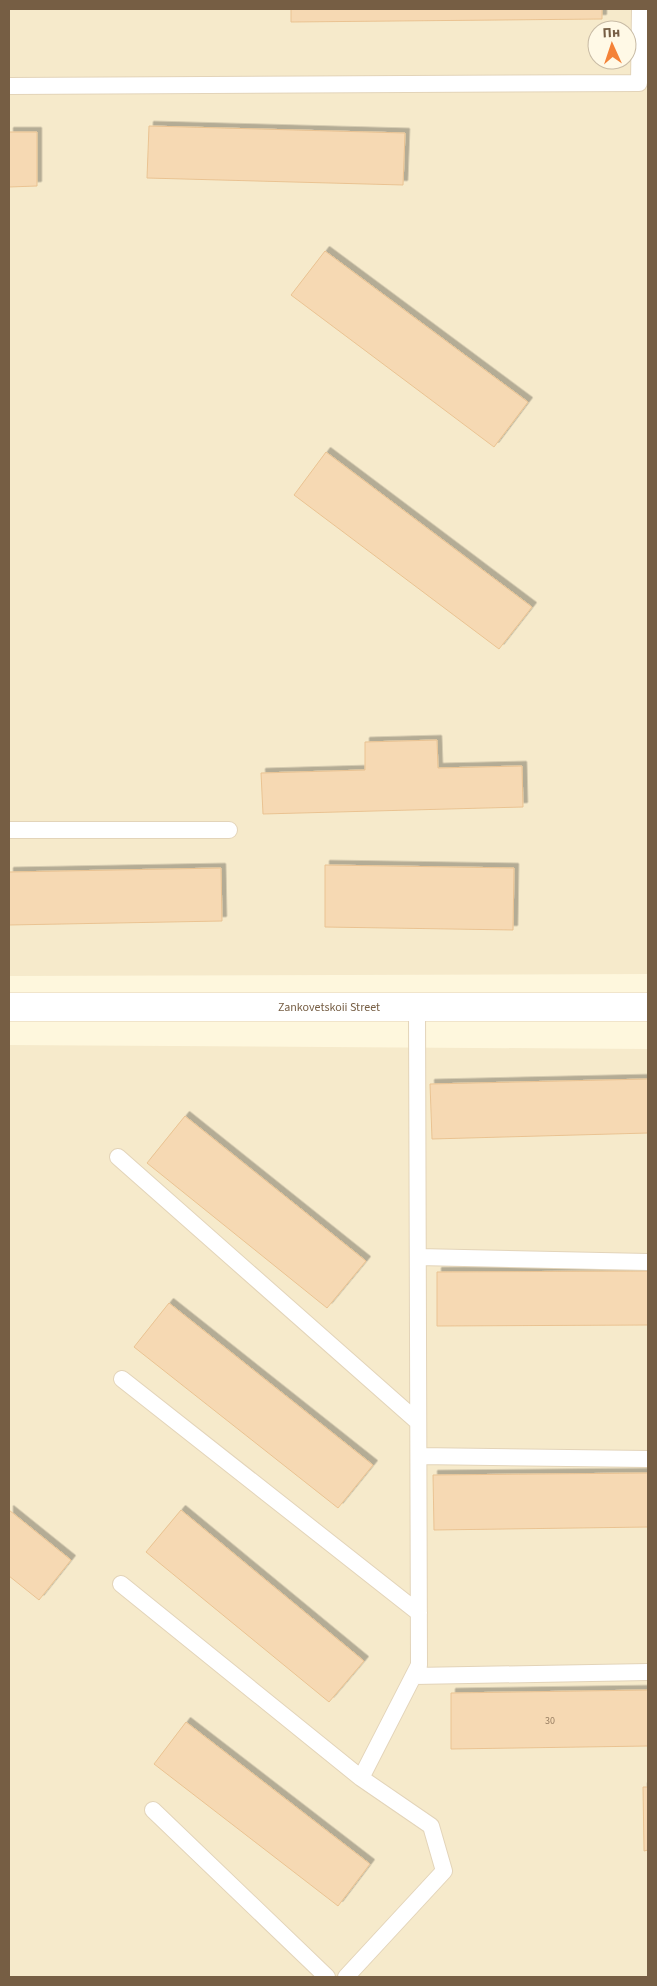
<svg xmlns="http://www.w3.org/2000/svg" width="657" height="1986" viewBox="0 0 657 1986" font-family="'Source Sans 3',sans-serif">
  <defs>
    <filter id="shadow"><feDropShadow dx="4.5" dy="-4.5" stdDeviation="0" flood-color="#0004"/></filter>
  </defs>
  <rect width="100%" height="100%" fill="#fef7dd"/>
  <path fill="#f6eacb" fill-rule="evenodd" d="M9 9H648V974L9 976ZM597 30H627V60H597Z
    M9 1045 648 1049V1977H9Z"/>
  <path fill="#f6d9b3" stroke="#eac392" filter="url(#shadow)" d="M291 9H602V19L291 22Z
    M149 126 405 133 403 185 147 178Z
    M9 132H37V186L9 187Z
    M325 251 528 402 494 447 291 295Z
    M326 452 532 607 499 649 294 495Z
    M437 740 438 768 522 766 523 807 263 814 261 773 365 770V742Z
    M325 865 514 868 513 930 325 927Z
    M221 868 222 921 9 925V872Z
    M648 1079V1133L432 1139 430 1084Z
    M185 1116 366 1261 327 1308 147 1163Z
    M648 1271V1325L437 1326V1272Z
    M169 1303 373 1465 338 1508 134 1347Z
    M648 1473V1527L434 1530 433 1475Z
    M9 1510 71 1560 39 1600 9 1576Z
    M181 1510 364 1661 329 1702 146 1552Z
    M648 1690V1746L451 1749V1693Z
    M186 1722 370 1864 338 1906 154 1764Z
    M643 1787H648V1850L644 1851Z"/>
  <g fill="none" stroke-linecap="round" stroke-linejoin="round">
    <defs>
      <path id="service" d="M9 86 639 83 640 9
        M9 830H229
        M118 1157 418 1422
        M418 1257 648 1262
        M122 1379 419 1613
        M419 1456 648 1459
        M121 1584 361 1778
        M414 1676 648 1672
        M153 1810 327 1977
        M346 1977 444 1871 431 1826 361 1778 419 1665 417 1007"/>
      <g id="minor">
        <path id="s1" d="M9 1007H648"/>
      </g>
    </defs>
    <use href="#service" stroke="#e3d4b9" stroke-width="18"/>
    <use href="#minor" stroke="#e3d4b9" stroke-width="29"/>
    <use href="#service" stroke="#fff" stroke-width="16"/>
    <use href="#minor" stroke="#fff" stroke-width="28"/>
  </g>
  <g text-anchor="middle" stroke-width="4.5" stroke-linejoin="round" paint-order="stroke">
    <g font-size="10" fill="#967d60">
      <text x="550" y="1724">30</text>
    </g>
    <g font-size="12" fill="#765e44" stroke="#fff9e6">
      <text dy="4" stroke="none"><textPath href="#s1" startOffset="320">Zankovetskoii Street</textPath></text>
    </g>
  </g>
  <rect width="657" height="1986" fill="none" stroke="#765e44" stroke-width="20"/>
  <g transform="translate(612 45) rotate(357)"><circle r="24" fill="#fff9e6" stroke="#c8bba5"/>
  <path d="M0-4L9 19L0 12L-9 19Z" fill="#f48237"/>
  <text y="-8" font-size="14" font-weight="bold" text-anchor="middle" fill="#765e44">Пн</text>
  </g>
</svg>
